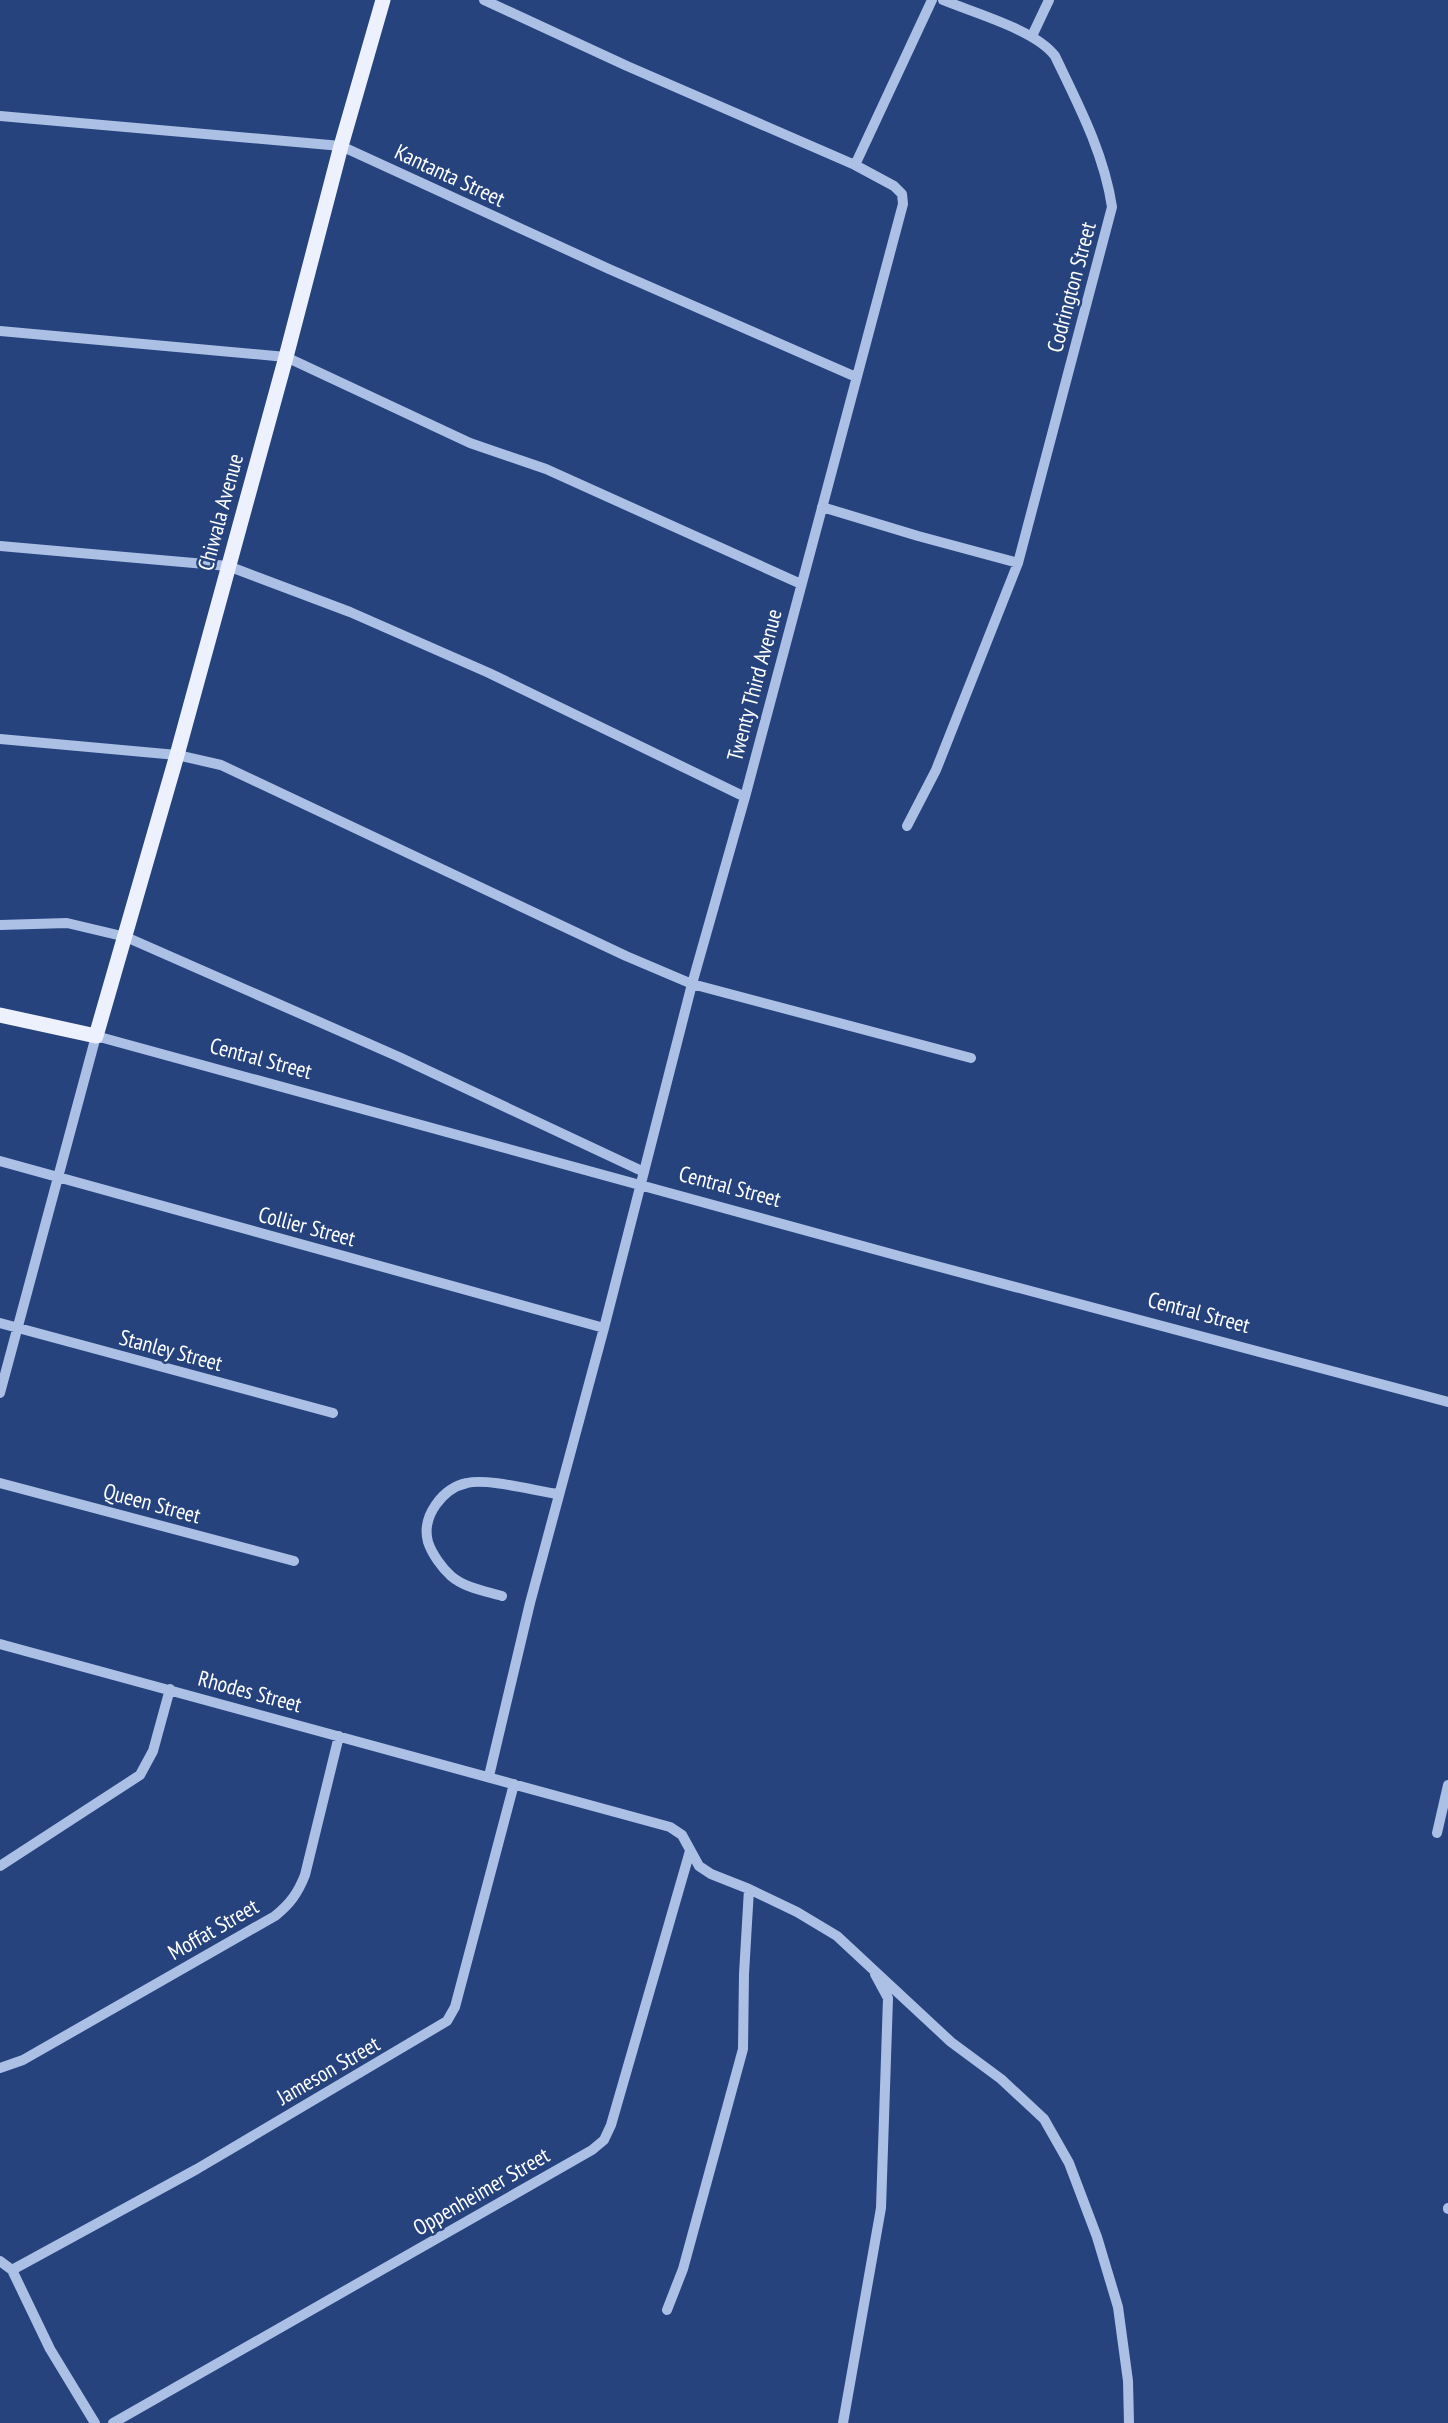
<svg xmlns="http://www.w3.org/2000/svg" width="1448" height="2423" viewBox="0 0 1448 2423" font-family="'PT Sans Narrow',sans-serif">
  <rect width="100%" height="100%" fill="#26437e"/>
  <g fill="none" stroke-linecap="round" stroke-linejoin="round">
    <path stroke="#acc0e5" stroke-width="10" d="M484 0 627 66 855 165 894 186 902 194 903 204 745 797 692 984 604 1328 530 1603 489 1776
      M1032 36 1049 0
      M0 116 341 146 609 269 856 377
      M855 165 932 0
      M0 331 286 357 470 443 546 469 801 584
      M822 507 918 536 1018 563
      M0 546 228 566 350 612 489 673 745 797
      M0 739 177 755 221 765 626 956 692 984 971 1058
      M907 826 936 770 1018 563 1112 207C1104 153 1078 104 1055 56 1036 30 974 13 943 0
      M0 925 67 923 126 937 399 1057 644 1172
      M0 1161 604 1328
      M0 1323 333 1413
      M0 1393 96 1036 910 1259 1448 1402
      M0 1483 294 1561
      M502 1596C485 1591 465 1588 451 1576 442 1568 432 1554 428 1542 421 1516 443 1488 467 1483 487 1478 536 1491 558 1494
      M0 1644 670 1827 682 1835 699 1866 711 1874 749 1889 797 1912 837 1936 951 2042 1001 2079 1044 2119 1069 2163 1097 2237 1118 2307 1128 2381 1129 2423
      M1437 1833 1448 1785
      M0 1866 140 1775 153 1751 170 1689
      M0 2068 23 2060 275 1916C290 1904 298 1893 305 1875L339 1736
      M1448 2209V2208
      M0 2261 12 2270 50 2349 95 2423
      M12 2270 197 2169 447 2021 455 2007 514 1784
      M667 2310 683 2269 743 2049 744 1974 749 1889
      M113 2423 592 2150 604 2140 611 2125 690 1851
      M843 2423 881 2208 888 1998 875 1974"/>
    <path stroke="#ecf1fd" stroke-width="15" d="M0 1015 96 1036 177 755 286 357 341 146 383 0"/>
  </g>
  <g text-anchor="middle" stroke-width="5" stroke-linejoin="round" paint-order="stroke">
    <g font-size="22" fill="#fff" stroke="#26437e">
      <text transform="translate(450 175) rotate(25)" y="8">Kantanta Street</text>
      <text transform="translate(1071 287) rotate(-75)" y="8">Codrington Street</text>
      <text transform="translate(220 512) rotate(-75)" y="8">Chiwala Avenue</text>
      <text transform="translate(754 685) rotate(-75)" y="8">Twenty Third Avenue</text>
      <text transform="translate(261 1058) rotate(15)" y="8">Central Street</text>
      <text transform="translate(730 1186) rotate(15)" y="8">Central Street</text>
      <text transform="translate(307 1226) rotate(15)" y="8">Collier Street</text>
      <text transform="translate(1199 1312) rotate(15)" y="8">Central Street</text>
      <text transform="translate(171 1350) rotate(15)" y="8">Stanley Street</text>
      <text transform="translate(152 1503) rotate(15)" y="8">Queen Street</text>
      <text transform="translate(250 1691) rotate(15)" y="8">Rhodes Street</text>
      <text transform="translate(213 1929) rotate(-30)" y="8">Moffat Street</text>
      <text transform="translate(328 2070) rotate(-30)" y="8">Jameson Street</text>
      <text transform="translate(481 2191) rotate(-30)" y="8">Oppenheimer Street</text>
    </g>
  </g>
</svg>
